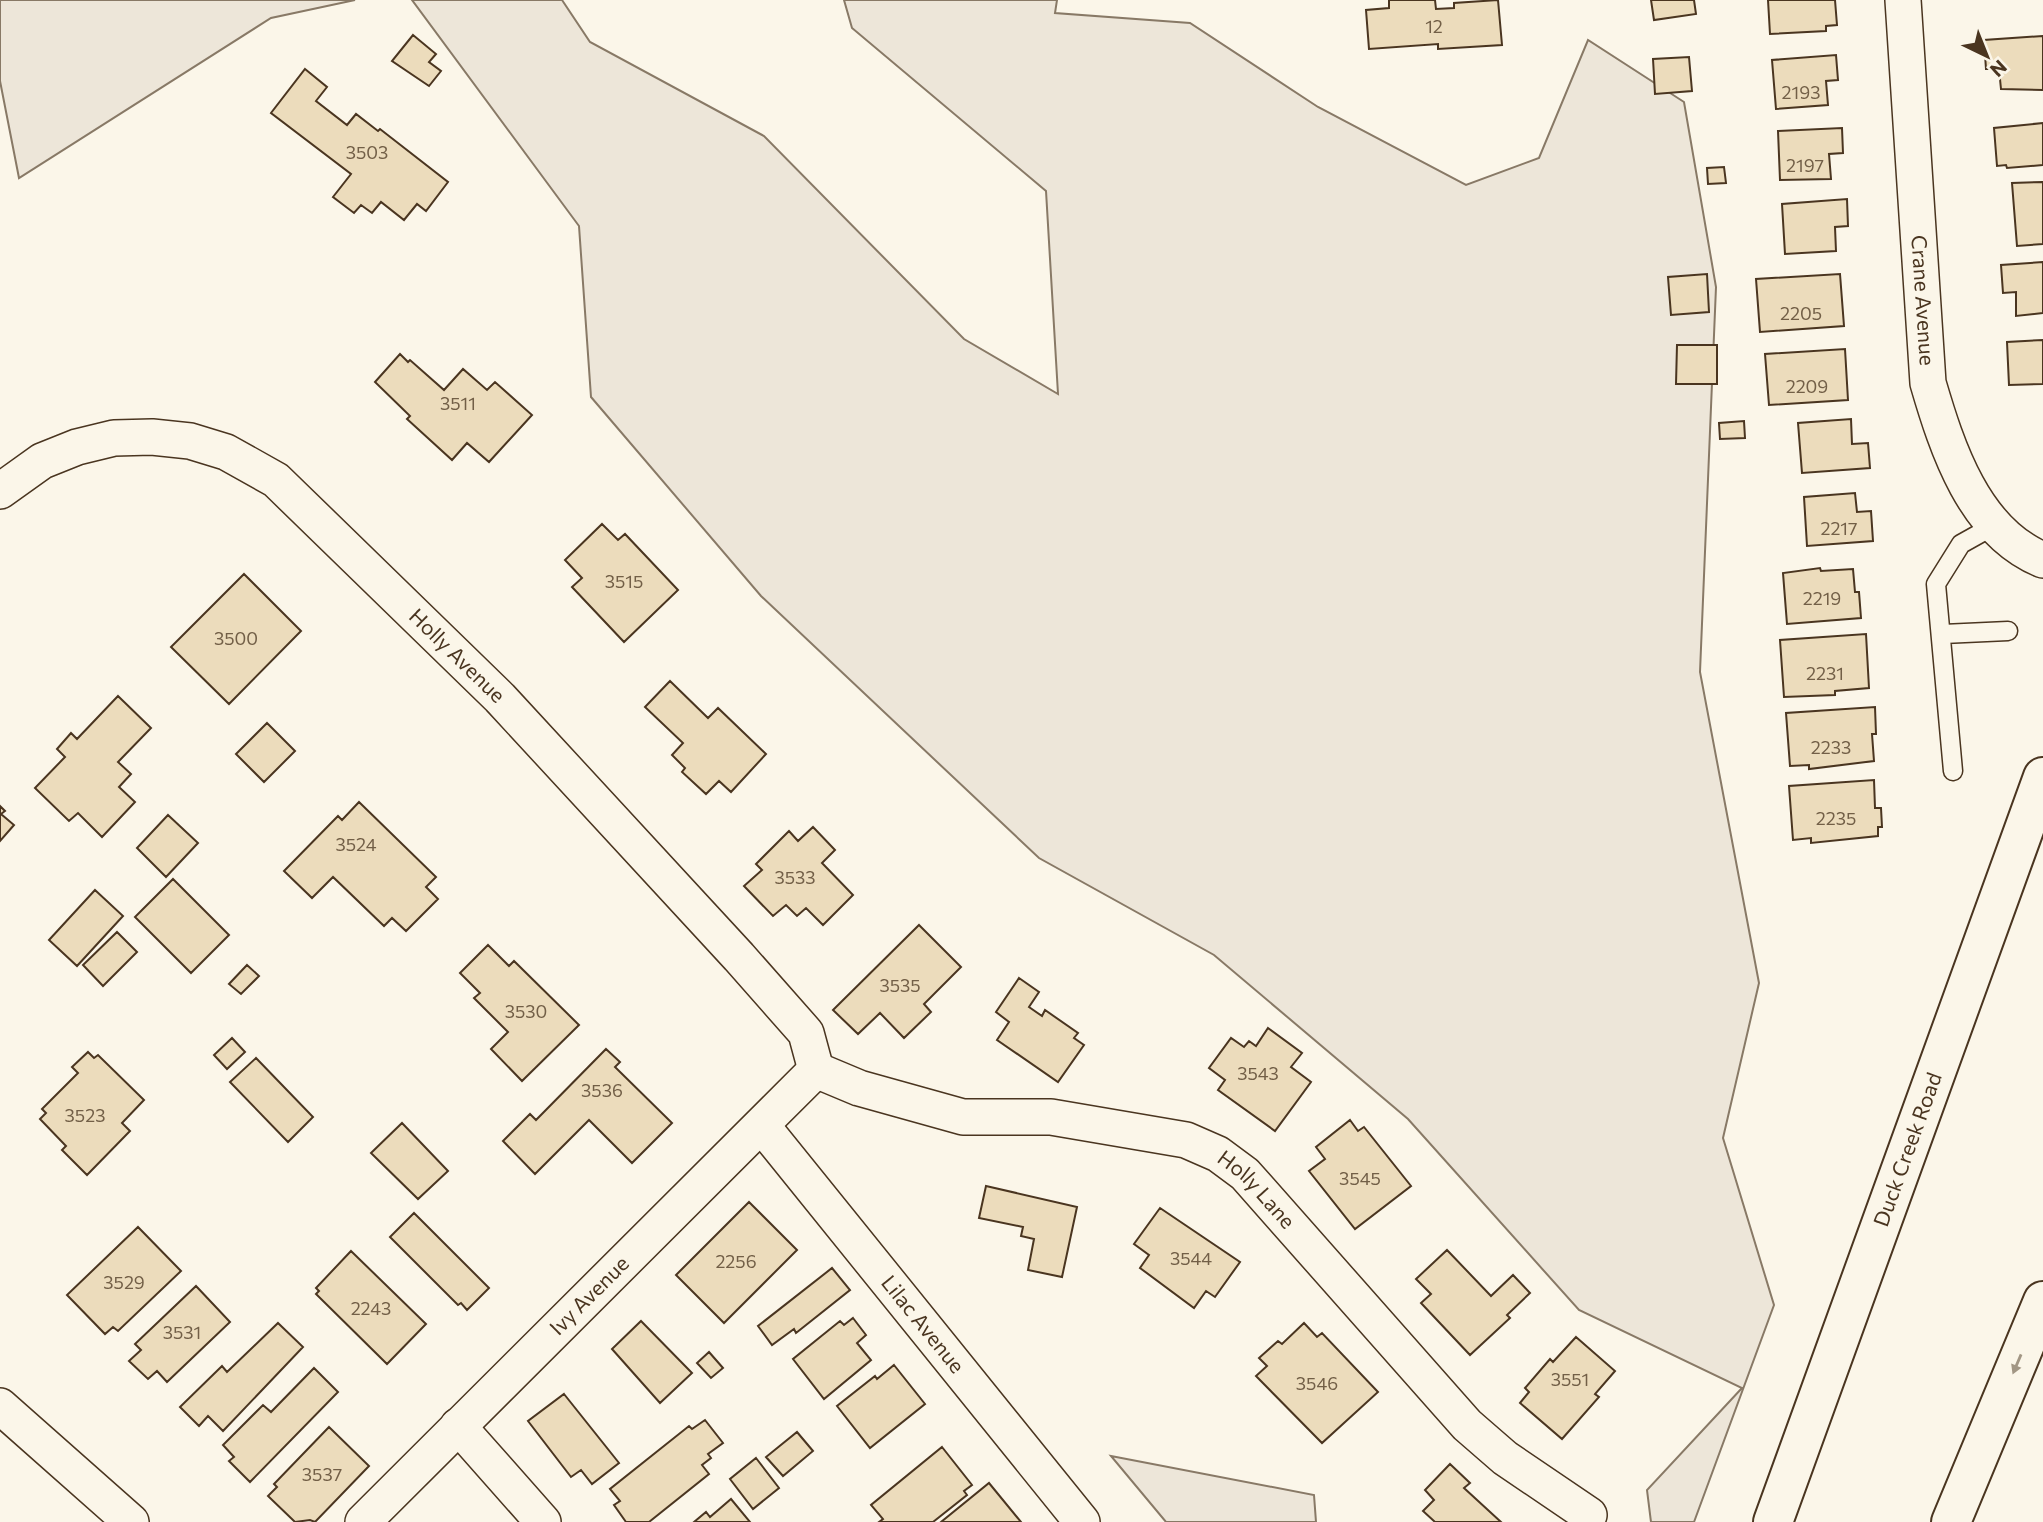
<svg xmlns="http://www.w3.org/2000/svg" width="2043" height="1522" viewBox="0 0 2043 1522" font-family="Commissioner,sans-serif">
  <rect width="100%" height="100%" fill="#fbf6e9"/>
  <path fill="#ede6d9" stroke="#887966" stroke-width="2" d="M0 0H355L271 18 19 178 0 81Z
    M412 0H562L590 42 764 136 964 339 1058 394 1046 191 852 28 844 0H1057L1055 13 1190 23 1318 107 1466 185 1539 158 1588 40 1684 102 1716 287 1700 672 1759 983 1723 1138 1774 1305 1694 1522H1651L1647 1490 1742 1388 1579 1310 1408 1119 1214 955 1039 858 761 596 591 397 579 226Z
    M1111 1456 1314 1495 1316 1522H1166Z"/>
  <path fill="#ecdcbc" stroke="#4a3520" stroke-width="2" d="M1389 0H1435L1436 9 1454 8V3L1498 0 1502 45 1438 49V44L1369 49 1366 10 1389 8Z
    M1651 0H1694L1696 14 1654 20Z
    M1768 0H1835L1837 25 1826 26V31L1770 34Z
    M413 35 436 54 429 62 441 71 429 86 392 61Z
    M2043 36V90L2001 89 1999 69H1986L1984 40Z
    M1836 55 1838 80 1826 81 1828 105 1776 109 1772 60Z
    M1689 57 1692 91 1655 94 1653 59Z
    M305 69 327 87 316 101 347 125 356 114 378 131 380 129 448 182 426 211 417 204 404 220 381 202 372 213 361 205 354 213 333 197 351 174 271 113Z
    M2043 123V165L2007 168 2006 165 1997 166 1994 128Z
    M1842 128 1843 153 1829 154 1831 179 1780 180 1778 131Z
    M1724 167 1726 183 1708 184 1707 168Z
    M2043 182V244L2017 246 2012 183Z
    M1847 199 1848 226 1835 227 1836 251 1785 254 1782 204Z
    M2043 262V313L2016 316V292L2003 293 2001 265Z
    M1707 274 1709 312 1671 315 1668 277Z
    M1840 274 1844 326 1760 332 1756 279Z
    M2043 340V384L2009 385 2007 342Z
    M1677 345H1717V384H1676Z
    M1845 349 1848 400 1769 405 1765 354Z
    M400 354 408 362 410 360 444 390 463 369 487 390 495 382 532 415 489 462 467 443 452 460 407 419 410 416 375 382Z
    M1851 419 1852 444 1868 443 1870 468 1802 473 1798 423Z
    M1744 421 1745 438 1720 439 1719 423Z
    M1855 493 1857 512 1871 511 1873 541 1807 546 1804 497Z
    M602 524 618 540 625 534 678 590 624 642 572 587 582 578 565 560Z
    M1820 568 1821 571 1853 569 1855 592H1859L1861 618 1787 624 1783 573Z
    M244 574 301 631 229 704 171 647Z
    M1866 634 1869 688 1835 691V695L1784 697 1780 640Z
    M670 681 708 718 718 708 766 754 731 792 719 781 706 794 682 772 685 768 672 755 683 743 645 707Z
    M118 696 151 728 118 762 131 774 119 787 135 802 102 837 78 813 69 821 35 788 65 757 57 749 71 733 77 739Z
    M1875 707 1876 734H1872L1874 761 1809 769V765L1790 766 1786 713Z
    M267 723 295 751 264 782 236 754Z
    M1874 780 1875 808H1881L1882 827H1878V836L1811 843V838L1793 840 1789 786Z
    M359 802 436 877 426 887 438 899 406 931 392 918 384 926 333 877 312 898 284 871 338 816 342 820Z
    M0 806 5 811 1 814 14 825 0 841Z
    M168 815 198 843 166 877 137 848Z
    M813 827 835 850 822 863 853 895 823 925 806 908 797 916 786 905 773 916 744 886 762 870 756 864 789 831 798 841Z
    M173 879 229 935 191 973 135 917Z
    M95 890 123 916 77 966 49 940Z
    M919 925 961 967 924 1004 931 1012 904 1038 880 1013 858 1034 833 1010Z
    M117 932 137 952 103 986 83 965Z
    M488 945 509 966 514 961 579 1025 522 1081 491 1049 508 1032 474 998 480 993 460 973Z
    M247 965 259 976 241 994 229 984Z
    M1019 978 1039 992 1029 1007 1042 1016 1045 1010 1078 1033 1074 1038 1084 1045 1058 1082 997 1040 1009 1022 996 1012Z
    M1268 1028 1302 1053 1291 1067 1311 1082 1275 1131 1218 1090 1225 1080 1209 1068 1231 1038 1244 1047 1249 1041 1256 1046Z
    M232 1038 245 1052 227 1069 214 1055Z
    M606 1049 620 1062 615 1067 672 1123 632 1163 589 1120 535 1174 503 1141 530 1114 536 1120Z
    M88 1052 94 1058 98 1055 144 1100 122 1123 130 1131 87 1175 62 1150 66 1146 40 1119 46 1113 42 1109 78 1073 72 1067Z
    M256 1058 313 1117 288 1142 230 1082Z
    M1350 1120 1358 1131 1364 1127 1411 1186 1355 1229 1309 1171 1325 1159 1316 1147Z
    M402 1123 448 1171 418 1199 371 1153Z
    M986 1186 1077 1207 1062 1277 1028 1270 1034 1239 1021 1236 1023 1227 979 1218Z
    M749 1202 797 1250 724 1323 676 1275Z
    M1160 1208 1240 1262 1215 1297 1206 1291 1194 1308 1140 1268 1149 1255 1134 1244Z
    M414 1213 489 1288 467 1310 461 1303 458 1305 390 1237Z
    M138 1227 181 1271 118 1331 113 1327 105 1334 67 1295Z
    M1447 1250 1491 1296 1513 1275 1530 1293 1507 1315 1510 1318 1470 1355 1421 1303 1431 1294 1416 1279Z
    M351 1251 426 1324 387 1364 316 1294 319 1291 316 1288Z
    M832 1268 850 1290 796 1333 794 1329 772 1345 758 1326Z
    M196 1286 230 1322 167 1382 157 1371 148 1379 129 1361 141 1350 135 1344Z
    M853 1318 866 1335 857 1343 871 1360 824 1399 793 1359 840 1321 844 1325Z
    M641 1321 692 1373 660 1403 612 1349Z
    M278 1323 303 1347 223 1431 208 1416 199 1426 180 1407 222 1366 227 1372Z
    M1304 1323 1317 1337 1322 1333 1378 1392 1322 1443 1256 1376 1267 1366 1259 1358 1278 1341 1282 1344Z
    M1576 1337 1615 1371 1595 1394 1599 1397 1562 1439 1520 1403 1529 1392 1525 1388 1550 1359 1553 1362Z
    M709 1352 723 1368 711 1378 697 1363Z
    M894 1365 925 1404 870 1448 837 1406 875 1376 877 1379Z
    M314 1368 338 1392 250 1482 229 1461 234 1457 223 1445 263 1405 271 1412Z
    M564 1394 619 1463 592 1484 581 1470 571 1477 528 1421Z
    M705 1420 723 1443 708 1454 711 1458 702 1465 709 1474 649 1522H626L614 1505 620 1501 610 1489 689 1426 692 1429Z
    M329 1427 369 1466 315 1522 310 1520 295 1522 268 1496 277 1487 274 1484Z
    M797 1432 813 1451 783 1476 766 1457Z
    M942 1447 972 1485 964 1491 967 1495 933 1522H879L883 1519 871 1505Z
    M756 1458 779 1488 753 1509 730 1479Z
    M1450 1464 1470 1483 1464 1488 1501 1522H1435L1423 1511 1434 1500 1425 1490Z
    M989 1483 1021 1522H941Z
    M731 1499 750 1522H694L706 1512 710 1517Z"/>
  <g fill="none" stroke-linecap="round" stroke-linejoin="round">
    <defs>
      <path id="lane" d="M1943 634 2008 631
        M1953 771 1936 584 1961 544 1995 525"/>
      <g id="street">
        <path id="s1" d="M1903 0 1928 383C1947 448 1974 532 2043 560"/>
        <path id="s2" d="M0 491 42 461 77 447 114 438 152 437 190 441 226 452 276 480 500 698 739 957 806 1033 816 1070"/>
        <path id="s3" d="M816 1070 859 1088 963 1117H1051L1186 1140 1218 1154 1245 1174 1467 1425 1505 1458 1589 1515"/>
        <path id="s4" d="M763 1127 1082 1522"/>
        <path d="M0 1406 131 1522"/>
        <path d="M458 1426 543 1522"/>
        <path id="s5" d="M363 1522 816 1070"/>
      </g>
      <g id="secondary">
        <path id="s6" d="M1773 1522 2043 777"/>
      </g>
      <path id="highway" d="M1951 1522 2043 1301"/>
    </defs>
    <use href="#lane" stroke="#4a3520" stroke-width="21"/>
    <use href="#street" stroke="#4a3520" stroke-width="38"/>
    <use href="#secondary" stroke="#4a3520" stroke-width="42"/>
    <use href="#highway" stroke="#4a3520" stroke-width="42"/>
    <use href="#lane" stroke="#fbf6e9" stroke-width="18"/>
    <use href="#street" stroke="#fbf6e9" stroke-width="35"/>
    <use href="#secondary" stroke="#fbf6e9" stroke-width="38"/>
    <use href="#highway" stroke="#fbf6e9" stroke-width="38"/>
  </g>
  <defs><path id="oneway-solid" d="M-6-.8H1V-3.2L6.5 0L1 3.2V.8H-6Z" transform="scale(1.75)"/></defs>
  <use fill="#a29684" href="#oneway-solid" transform="translate(2017 1364) rotate(113)"/>
  <g text-anchor="middle" stroke-width="5" stroke-linejoin="round" paint-order="stroke">
    <g font-size="18" fill="#725f47">
      <text x="1434" y="33">12</text>
      <text x="1801" y="99">2193</text>
      <text x="367" y="159">3503</text>
      <text x="1805" y="172">2197</text>
      <text x="1801" y="320">2205</text>
      <text x="1807" y="393">2209</text>
      <text x="458" y="410">3511</text>
      <text x="1839" y="535">2217</text>
      <text x="624" y="588">3515</text>
      <text x="1822" y="605">2219</text>
      <text x="236" y="645">3500</text>
      <text x="1825" y="680">2231</text>
      <text x="1831" y="754">2233</text>
      <text x="1836" y="825">2235</text>
      <text x="356" y="851">3524</text>
      <text x="795" y="884">3533</text>
      <text x="900" y="992">3535</text>
      <text x="526" y="1018">3530</text>
      <text x="1258" y="1080">3543</text>
      <text x="602" y="1097">3536</text>
      <text x="85" y="1122">3523</text>
      <text x="1360" y="1185">3545</text>
      <text x="1191" y="1265">3544</text>
      <text x="736" y="1268">2256</text>
      <text x="124" y="1289">3529</text>
      <text x="371" y="1315">2243</text>
      <text x="182" y="1339">3531</text>
      <text x="1570" y="1386">3551</text>
      <text x="1317" y="1390">3546</text>
      <text x="322" y="1481">3537</text>
    </g>
    <g font-size="21" fill="#4a3520" stroke="#fbf6e9">
      <text dy="7" stroke="none"><textPath href="#s1" startOffset="301">Crane Avenue</textPath></text>
      <text dy="7" stroke="none"><textPath href="#s2" startOffset="551">Holly Avenue</textPath></text>
      <text dy="7" stroke="none"><textPath href="#s6" startOffset="396">Duck Creek Road</textPath></text>
      <text dy="7" stroke="none"><textPath href="#s3" startOffset="467">Holly Lane</textPath></text>
      <text dy="7" stroke="none"><textPath href="#s5" startOffset="320">Ivy Avenue</textPath></text>
      <text dy="7" stroke="none"><textPath href="#s4" startOffset="254">Lilac Avenue</textPath></text>
    </g>
  </g>
  <g transform="translate(1987 56) rotate(137)" stroke="#fbf6e9" stroke-width="5" paint-order="stroke">
  <path d="M0-5L12 26L0 18L-12 26Z" fill="#4a3520"/>
  <text y="-10" font-size="19" font-weight="bold" text-anchor="middle" fill="#4a3520">N</text>
  </g>
</svg>
